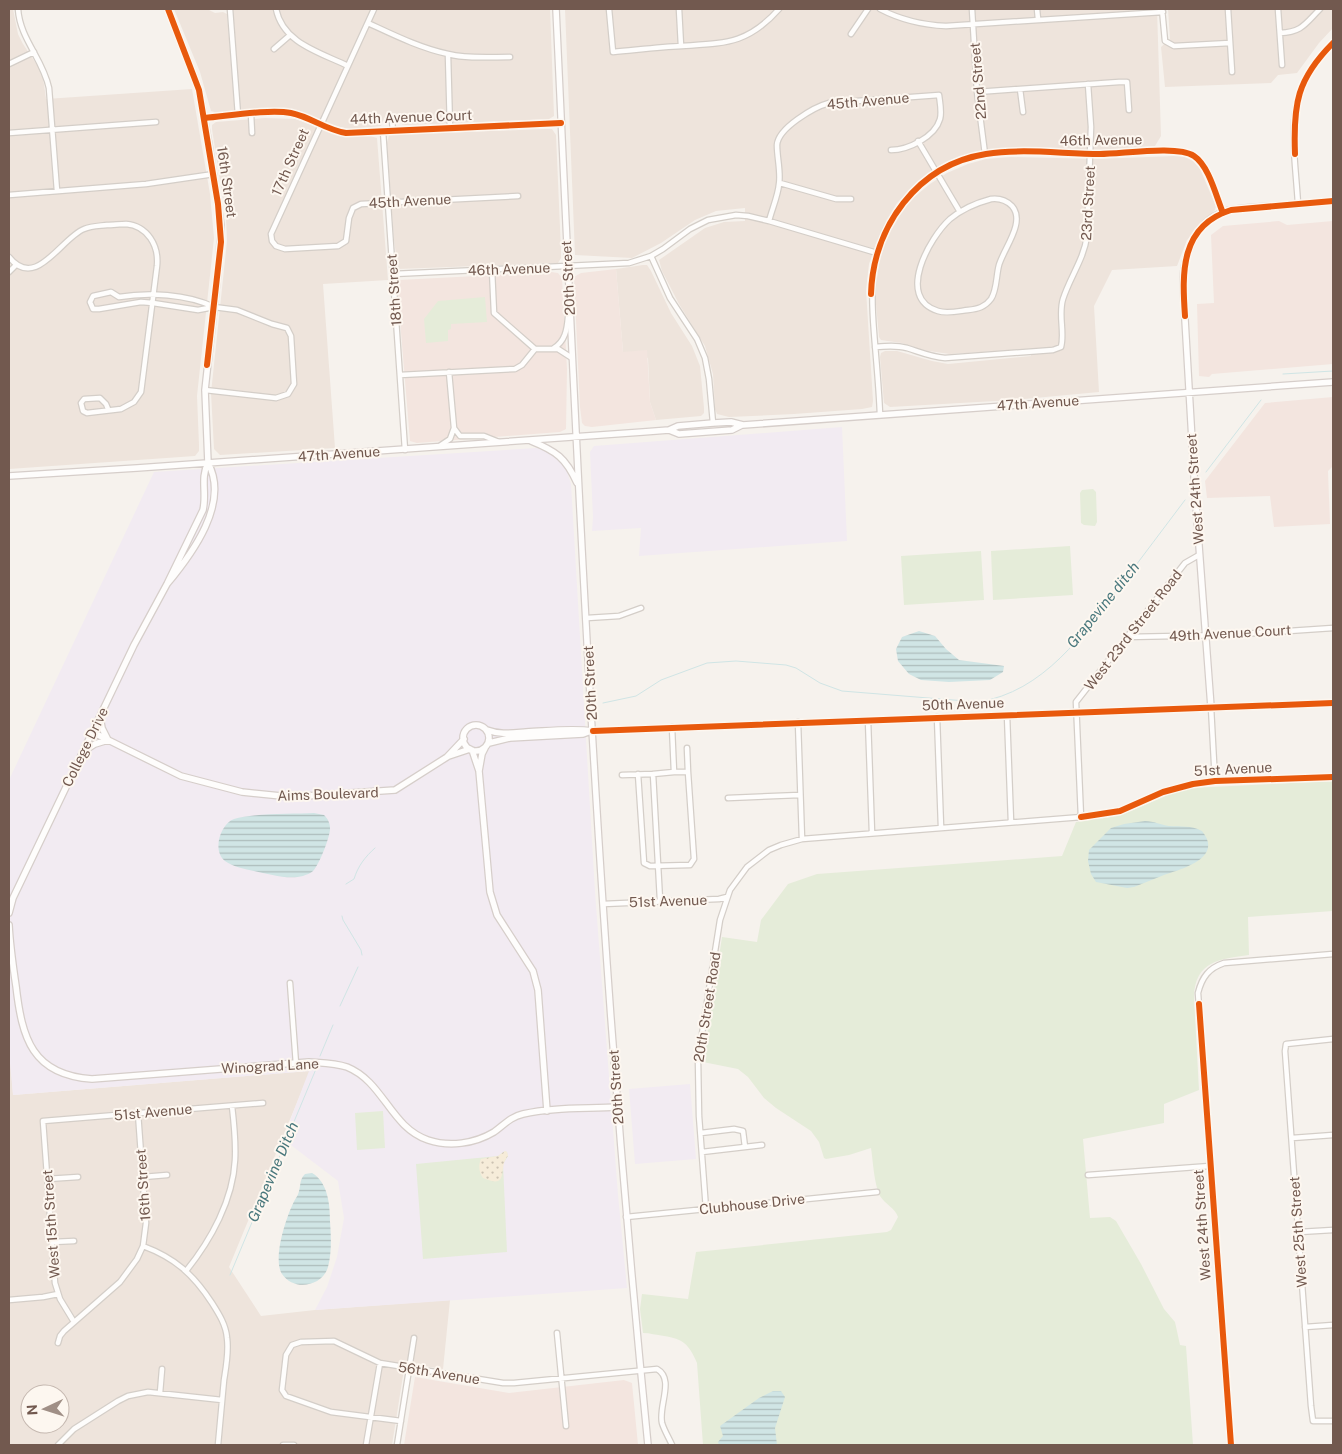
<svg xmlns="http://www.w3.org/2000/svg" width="1342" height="1454" viewBox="0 0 1342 1454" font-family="'Public Sans',sans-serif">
  <defs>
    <pattern id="sand-dots" width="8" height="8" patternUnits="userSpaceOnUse" patternTransform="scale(1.25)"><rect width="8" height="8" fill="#f6ecd9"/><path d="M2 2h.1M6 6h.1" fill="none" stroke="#ccc2b2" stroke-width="1.8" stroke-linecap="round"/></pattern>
    <pattern id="water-rules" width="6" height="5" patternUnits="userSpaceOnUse" patternTransform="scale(1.25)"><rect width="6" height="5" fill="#d0e5e5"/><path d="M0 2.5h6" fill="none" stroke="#adbdbc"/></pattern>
  </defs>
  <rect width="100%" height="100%" fill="#f6f2ed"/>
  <path fill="#eee4dc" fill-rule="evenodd" d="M9 9H13L18 34 23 44 39 68 43 78 46 99 192 89 210 194 214 238 197 396 199 445V451L195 456 9 469Z
    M174 9H207L215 13 223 12 227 14 235 112 218 113 211 111 200 72Z
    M233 9H550L554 116 549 119 408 125H403L400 122 397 114 391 113 384 118 381 126 350 129 331 125 306 114 292 110 281 108 243 111 240 109Z
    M565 9H1157L1161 136 1155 146 1101 150 1013 148 978 151 948 162 928 174 897 203 887 219 877 241 869 264 866 290 873 401 872 407 862 409 794 414 729 417 717 414 715 409 713 374 705 346 679 304 662 271 659 260 705 228 724 222 745 221V208L716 211 695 220 661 243 632 258 575 255Z
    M1168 9H1333V28L1319 43 1297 73 1278 75 1271 83 1165 87 1161 47 1170 39Z
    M265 118 295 119 340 136H370L377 138 388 280 323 284 335 448 220 455 214 449 211 393 227 241 226 219 212 129V125L216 122Z
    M545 129H552L556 135 561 251V258L558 263 398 269 394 240 387 143 389 135Z
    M1174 156 1185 157 1193 161 1200 169 1216 206 1215 210 1187 240 1177 266 1112 270 1094 306 1099 392 1013 400 890 407 884 403 880 357 881 353 885 351H897L932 361 948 364 1031 356 1030 349 950 354 922 350 902 343 881 340 879 337 875 293 880 256 886 236 897 217 913 198 930 184 947 173 968 164 986 159 1011 157 1097 159Z
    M643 265H647L651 271 671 313 692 346 700 366 704 408V413L701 416 656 420 650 402 648 358 623 352 616 269Z
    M9 1042 13 1095 310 1071 229 1267 261 1316 315 1310 450 1300 443 1369 405 1363 392 1445H9ZM30 1394H60V1424H30Z"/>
  <path fill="#f3e5df" d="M1279 221 1287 225 1333 221V364L1212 374 1209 377 1199 376 1197 304 1214 303 1211 235 1223 226Z
    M616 269 623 352 647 350 650 402 656 420 592 427 585 426 582 423 580 407 574 277 581 273Z
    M551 272 558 273 562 278 567 369 566 429 560 432 417 443 410 441 398 296 399 280Z
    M1333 397V466L1328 471 1330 524 1274 527 1270 496 1207 498 1205 481 1265 403Z
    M415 1377 509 1393 624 1380 632 1383 638 1445H404Z"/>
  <path fill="#f2ebf2" d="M842 427 847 541 639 556 641 528 592 531 593 517 590 452 594 446Z
    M536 448 550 452 565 465 571 484 595 892 618 1195 627 1288 315 1310 327 1287 337 1257 344 1218 338 1181 283 1139 309 1071 13 1095 9 1053V780L154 472Z
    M690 1084 696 1159 635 1164 629 1089Z"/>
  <path fill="#e5ecd9" d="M485 297 487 322 451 324V329L448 330V341L426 343 424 319 438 301Z
    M1093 489 1096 492 1097 522 1095 526 1084 525 1081 523 1080 493 1082 490Z
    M1070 546 1073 595 993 600 991 551Z
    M981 551 984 600 904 605 901 556Z
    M1333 781V911L1248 917 1249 955C1220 959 1195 961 1194 997L1199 1090 1164 1104V1123L1083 1139 1090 1218 1110 1217 1116 1221 1141 1264 1164 1309 1175 1322 1180 1345 1186 1346 1193 1445H703L697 1363C689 1344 683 1339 664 1336 656 1335 650 1333 643 1333L640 1309 642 1294 688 1299 696 1252 887 1232 891 1230 898 1217C895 1208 885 1204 880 1196 874 1184 873 1161 871 1148L849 1155 826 1159 824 1158 819 1142 811 1131 776 1108 764 1098 748 1077 738 1069 703 1062 722 937 757 942 761 920 788 884 817 874 1062 856 1076 822 1111 817 1131 811 1168 795 1191 788Z
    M383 1111 385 1148 357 1150 355 1113Z
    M505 1151 507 1152 508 1156 503 1164 507 1252 423 1259 416 1164 498 1156Z"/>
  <path fill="url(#sand-dots)" d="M505 1151 507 1152 508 1156C497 1167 511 1190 483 1178 479 1172 478 1166 481 1159L498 1156Z"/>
  <path fill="url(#water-rules)" d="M919 631 935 636 946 649 959 660 1004 666 1003 672 990 680 949 682 921 680 909 674 898 661 896 649 902 637Z
    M314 813 324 815C328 819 330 823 330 829 330 837 319 865 313 871 311 873 306 875 303 876 288 880 269 874 254 871 245 869 233 867 225 861 212 851 220 824 234 819 253 813 292 814 314 813Z
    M1145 821C1154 821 1161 825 1169 826 1182 827 1190 825 1202 831 1224 858 1182 869 1164 875 1154 879 1144 883 1134 887L1127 888 1096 882 1091 874 1088 861 1089 850 1111 828 1124 824Z
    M312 1173C328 1182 330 1205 330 1221 331 1236 332 1252 328 1267 323 1286 294 1292 282 1274 272 1259 287 1213 296 1198 302 1190 298 1180 305 1174Z
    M773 1391H781L785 1397 775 1428 777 1445H719L718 1442 723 1436 720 1426 759 1398Z"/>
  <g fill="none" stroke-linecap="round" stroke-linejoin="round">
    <path stroke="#d0e5e5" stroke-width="1" d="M1283 374 1333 371
      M1206 472 1261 400
      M603 703 636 696 661 680 707 663 736 661 786 665 796 668 820 683 842 691 978 702C1044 692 1083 634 1121 585 1142 557 1164 528 1185 500
      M346 884 354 879C358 866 365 857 375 848
      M342 916 343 920 361 950 362 955
      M340 1006 358 967
      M320 1056 333 1025
      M230 1275 316 1069"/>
    <defs>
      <path id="street" d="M18 9C20 39 43 59 49 88L57 191
        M230 9 238 115
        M276 9C283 43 319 52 348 66
        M374 9 271 234 272 241 276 246 285 249 338 246 346 241 349 218 353 208 361 204 518 196
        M609 9 613 52C636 50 659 47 682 46 726 43 748 44 779 9
        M679 9 681 46
        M880 9C901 20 923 25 946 26L1163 12
        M972 9 977 92 985 154
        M1037 9 1038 19
        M1162 9 1165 41 1174 46 1230 43
        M1228 9 1232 72
        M1278 9 1282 65
        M368 23C394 35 420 48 448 54 468 59 490 57 510 57
        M1280 33C1302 32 1305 24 1320 9
        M851 34 868 9
        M274 49 289 36
        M448 55 450 128
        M9 64 34 52
        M1020 89 1023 112
        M977 92 1119 82H1127L1129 110
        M251 114 252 133
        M392 120 393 131
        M383 131 405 450
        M9 133 156 122
        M918 141 960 212
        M780 183 836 199H851
        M9 195 146 184 214 174
        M991 199C999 198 1006 200 1012 206 1026 222 1004 248 999 265 996 276 997 290 991 299 985 307 978 309 968 310 959 311 947 314 938 311 895 298 930 237 950 219 962 209 976 203 991 199Z
        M1298 204C1294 137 1281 95 1333 43
        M769 221C772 209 778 196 779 184 781 172 777 158 777 145 778 128 814 107 829 103L939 95C940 103 942 112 940 119 935 137 908 150 891 150
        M651 256 670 298 697 339 705 358 709 379 713 423
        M9 257C36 291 61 238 84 229 91 226 99 226 107 225 113 225 120 224 126 224 148 226 159 246 157 266L141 392 134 402 121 409 87 413 83 411 81 403 84 399 100 398 106 404 108 409
        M492 270 494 313 535 349H558L572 358
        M9 272 15 266
        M393 274 629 263 651 256 663 249 690 229 708 220 736 215 748 216 769 221 877 253
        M875 347C886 346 896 345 907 348 920 352 931 357 945 358L1053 350 1061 347C1065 332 1058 315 1063 299 1070 277 1084 259 1087 236L1091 127 1088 84
        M554 348C565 341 567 330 568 317
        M400 375 515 369 522 365 535 349
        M205 390 276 398 288 394 294 384 291 336 287 328 272 324 237 310 214 307 198 310 153 303 141 302 99 309H93L90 302 93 296 111 292 119 297C148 292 187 294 214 307
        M880 415C879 387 876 359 874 332 871 294 870 259 888 225 908 188 945 160 987 154 1027 147 1071 155 1112 154 1133 153 1176 145 1194 156 1209 166 1216 196 1223 213
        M454 428 460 436H484L499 442
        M441 445 450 439 454 428 449 372
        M587 618 619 616 641 608
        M1126 637 1228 635 1333 628
        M1211 707 1215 781
        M1007 715 1011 822
        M937 717 941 827
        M868 720 872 833
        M798 722 802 839
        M687 748 688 772
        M638 774 644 863 650 866 690 865 694 859 688 772H674L672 727
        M622 775 653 774
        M728 798 800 795
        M1081 817 1076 702 1185 563 1199 555
        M660 900 653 774 674 772
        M603 904 719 899 727 897
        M290 983 296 1064
        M1333 1039 1286 1044 1285 1051 1311 1406 1313 1421H1333
        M701 1133 734 1129 743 1131 745 1147
        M1292 1138 1333 1135
        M702 1152 762 1145
        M1088 1175 1210 1166
        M143 1177 167 1175
        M47 1179 78 1177
        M706 1209 699 1116 698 1059 720 920 730 890 747 867 769 850 781 845 802 839 1094 816 1120 811 1163 792 1193 784 1215 781 1333 777
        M626 1217 877 1192
        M1299 1232 1333 1230
        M52 1242 74 1241
        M143 1246C175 1258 193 1274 212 1303 219 1314 226 1325 227 1338 229 1352 226 1367 224 1380 222 1402 220 1424 218 1445
        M186 1271C211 1240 233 1200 235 1160 236 1142 234 1123 232 1106
        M9 1300 43 1297 58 1294
        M74 1322 60 1299 55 1283 43 1121 263 1103
        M1305 1327 1333 1325
        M557 1333 566 1426
        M58 1343 60 1336 64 1331 120 1282 137 1259 143 1246 146 1223 138 1113
        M160 1393 162 1369
        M401 1421 331 1412 286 1396 282 1390 286 1355 292 1345 301 1342 334 1341 380 1363 503 1383H514L657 1369C675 1379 658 1406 662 1423 664 1430 669 1438 672 1445
        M58 1445 74 1429 118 1401 128 1396 148 1392 222 1400
        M283 1445H294
        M366 1445 380 1363
        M397 1445 414 1338
        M1231 1445 1198 993C1202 977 1209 968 1224 963L1333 954"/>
      <path id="secondary" d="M556 9C570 307 583 606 603 905 615 1085 630 1265 648 1445
        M205 118C228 116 269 109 291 113 311 117 326 130 346 133L561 123
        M669 430 679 434 732 430 742 425
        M531 441C556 451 566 458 577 483
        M9 476 137 468 643 432 669 430 678 426 713 423 731 422 743 425 1333 382
        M167 584C192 554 230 503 208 463L205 390 219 262 221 225 209 145 199 90 168 9
        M1211 707 1195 492 1183 285C1183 254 1196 218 1230 210 1243 207 1258 207 1272 206 1292 205 1313 203 1333 201
        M463 738a13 13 0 1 1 26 0a13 13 0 1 1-26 0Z
        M487 730C500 735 512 733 526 732 548 731 571 728 593 731L1333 703
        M92 732 181 776 242 792 291 797 395 790 447 757 464 739
        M489 743 510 738 583 734 591 731
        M472 750 479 771 490 892 497 915 533 971 538 990 547 1111
        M84 751 95 744 108 740 102 728 100 717
        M449 756 470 749
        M479 771 482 754 485 748
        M9 913 13 898 134 645 167 584 203 510C207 493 200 478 208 463
        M9 925C10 945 13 966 16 986 22 1038 32 1075 92 1079L309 1062C322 1063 335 1063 347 1067 384 1082 390 1127 428 1140 449 1147 474 1144 494 1132 504 1125 510 1117 523 1114 553 1107 587 1109 618 1107"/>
    </defs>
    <use href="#street" stroke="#d4cec8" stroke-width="7"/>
    <use href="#secondary" stroke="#d6ceca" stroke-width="8"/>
    <use href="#street" stroke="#fefdfc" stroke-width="4.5"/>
    <use href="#secondary" stroke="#fefdfc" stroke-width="5.5"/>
    <defs>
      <path id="cycleway" d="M168 9 199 90 218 204 221 242 207 365
        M205 118C228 116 269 109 291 113 311 117 326 130 346 133L561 123
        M1295 154C1293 104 1297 79 1333 43
        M871 294C873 227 917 165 986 154 1023 148 1063 154 1100 154 1123 154 1177 145 1194 156 1209 166 1216 196 1223 213
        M1185 316C1182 273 1180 226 1231 210L1333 201
        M593 731 1333 703
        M1081 817 1120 811 1163 792 1193 784 1215 781 1333 777
        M1199 1004 1231 1445"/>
    </defs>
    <use href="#cycleway" stroke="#fdf7f0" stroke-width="9"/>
    <use href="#cycleway" stroke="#e8590c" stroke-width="6"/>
  </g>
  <g text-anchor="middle" stroke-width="4" stroke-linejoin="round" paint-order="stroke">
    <g font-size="14" fill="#72594f" stroke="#fdf7f0">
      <text transform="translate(978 81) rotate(-95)" y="5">22nd Street</text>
      <text transform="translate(868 101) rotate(-5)" y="5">45th Avenue</text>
      <text transform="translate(411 117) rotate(-2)" y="5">44th Avenue Court</text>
      <text transform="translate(1101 140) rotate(-1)" y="5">46th Avenue</text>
      <text transform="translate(290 162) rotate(-66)" y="5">17th Street</text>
      <text transform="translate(227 182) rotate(82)" y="5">16th Street</text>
      <text transform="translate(410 201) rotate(-3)" y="5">45th Avenue</text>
      <text transform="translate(1088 203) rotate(-87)" y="5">23rd Street</text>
      <text transform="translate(509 269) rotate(-2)" y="5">46th Avenue</text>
      <text transform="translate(568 278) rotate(-93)" y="5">20th Street</text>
      <text transform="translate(394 290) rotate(-94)" y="5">18th Street</text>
      <text transform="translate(1038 403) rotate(-4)" y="5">47th Avenue</text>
      <text transform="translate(339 454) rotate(-4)" y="5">47th Avenue</text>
      <text transform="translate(1195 489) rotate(-94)" y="5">West 24th Street</text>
      <text transform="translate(1133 630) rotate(-52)" y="5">West 23rd Street Road</text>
      <text transform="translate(1230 633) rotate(-3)" y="5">49th Avenue Court</text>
      <text transform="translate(590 683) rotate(-93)" y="5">20th Street</text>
      <text transform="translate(963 704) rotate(-2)" y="5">50th Avenue</text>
      <text transform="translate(85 747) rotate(-64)" y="5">College Drive</text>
      <text transform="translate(1233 769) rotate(-3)" y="5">51st Avenue</text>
      <text transform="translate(328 794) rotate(-2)" y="5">Aims Boulevard</text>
      <text transform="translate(668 901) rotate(-2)" y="5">51st Avenue</text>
      <text transform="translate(707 1007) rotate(-81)" y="5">20th Street Road</text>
      <text transform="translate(270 1066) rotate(-3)" y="5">Winograd Lane</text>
      <text transform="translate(616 1087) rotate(-94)" y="5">20th Street</text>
      <text transform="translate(153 1112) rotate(-5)" y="5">51st Avenue</text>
      <text transform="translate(143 1185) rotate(-94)" y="5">16th Street</text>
      <text transform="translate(752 1204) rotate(-6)" y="5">Clubhouse Drive</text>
      <text transform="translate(51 1224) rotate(-94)" y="5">West 15th Street</text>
      <text transform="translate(1202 1225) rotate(-94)" y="5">West 24th Street</text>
      <text transform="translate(1298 1232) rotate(-94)" y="5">West 25th Street</text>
      <text transform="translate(439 1373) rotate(9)" y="5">56th Avenue</text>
    </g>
    <g font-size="15" font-style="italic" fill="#48777c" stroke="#fdf7f0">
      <text transform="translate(1103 605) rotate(-51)" y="5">Grapevine ditch</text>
      <text transform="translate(273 1172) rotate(-67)" y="5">Grapevine Ditch</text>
    </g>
  </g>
  <rect width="1342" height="1454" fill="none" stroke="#72594f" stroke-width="20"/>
  <g transform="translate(45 1409) rotate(266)"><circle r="24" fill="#fdf7f0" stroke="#c5b8b0"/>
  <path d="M0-4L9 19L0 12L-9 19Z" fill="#a08f86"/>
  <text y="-8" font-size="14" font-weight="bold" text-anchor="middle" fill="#72594f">N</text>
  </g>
</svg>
